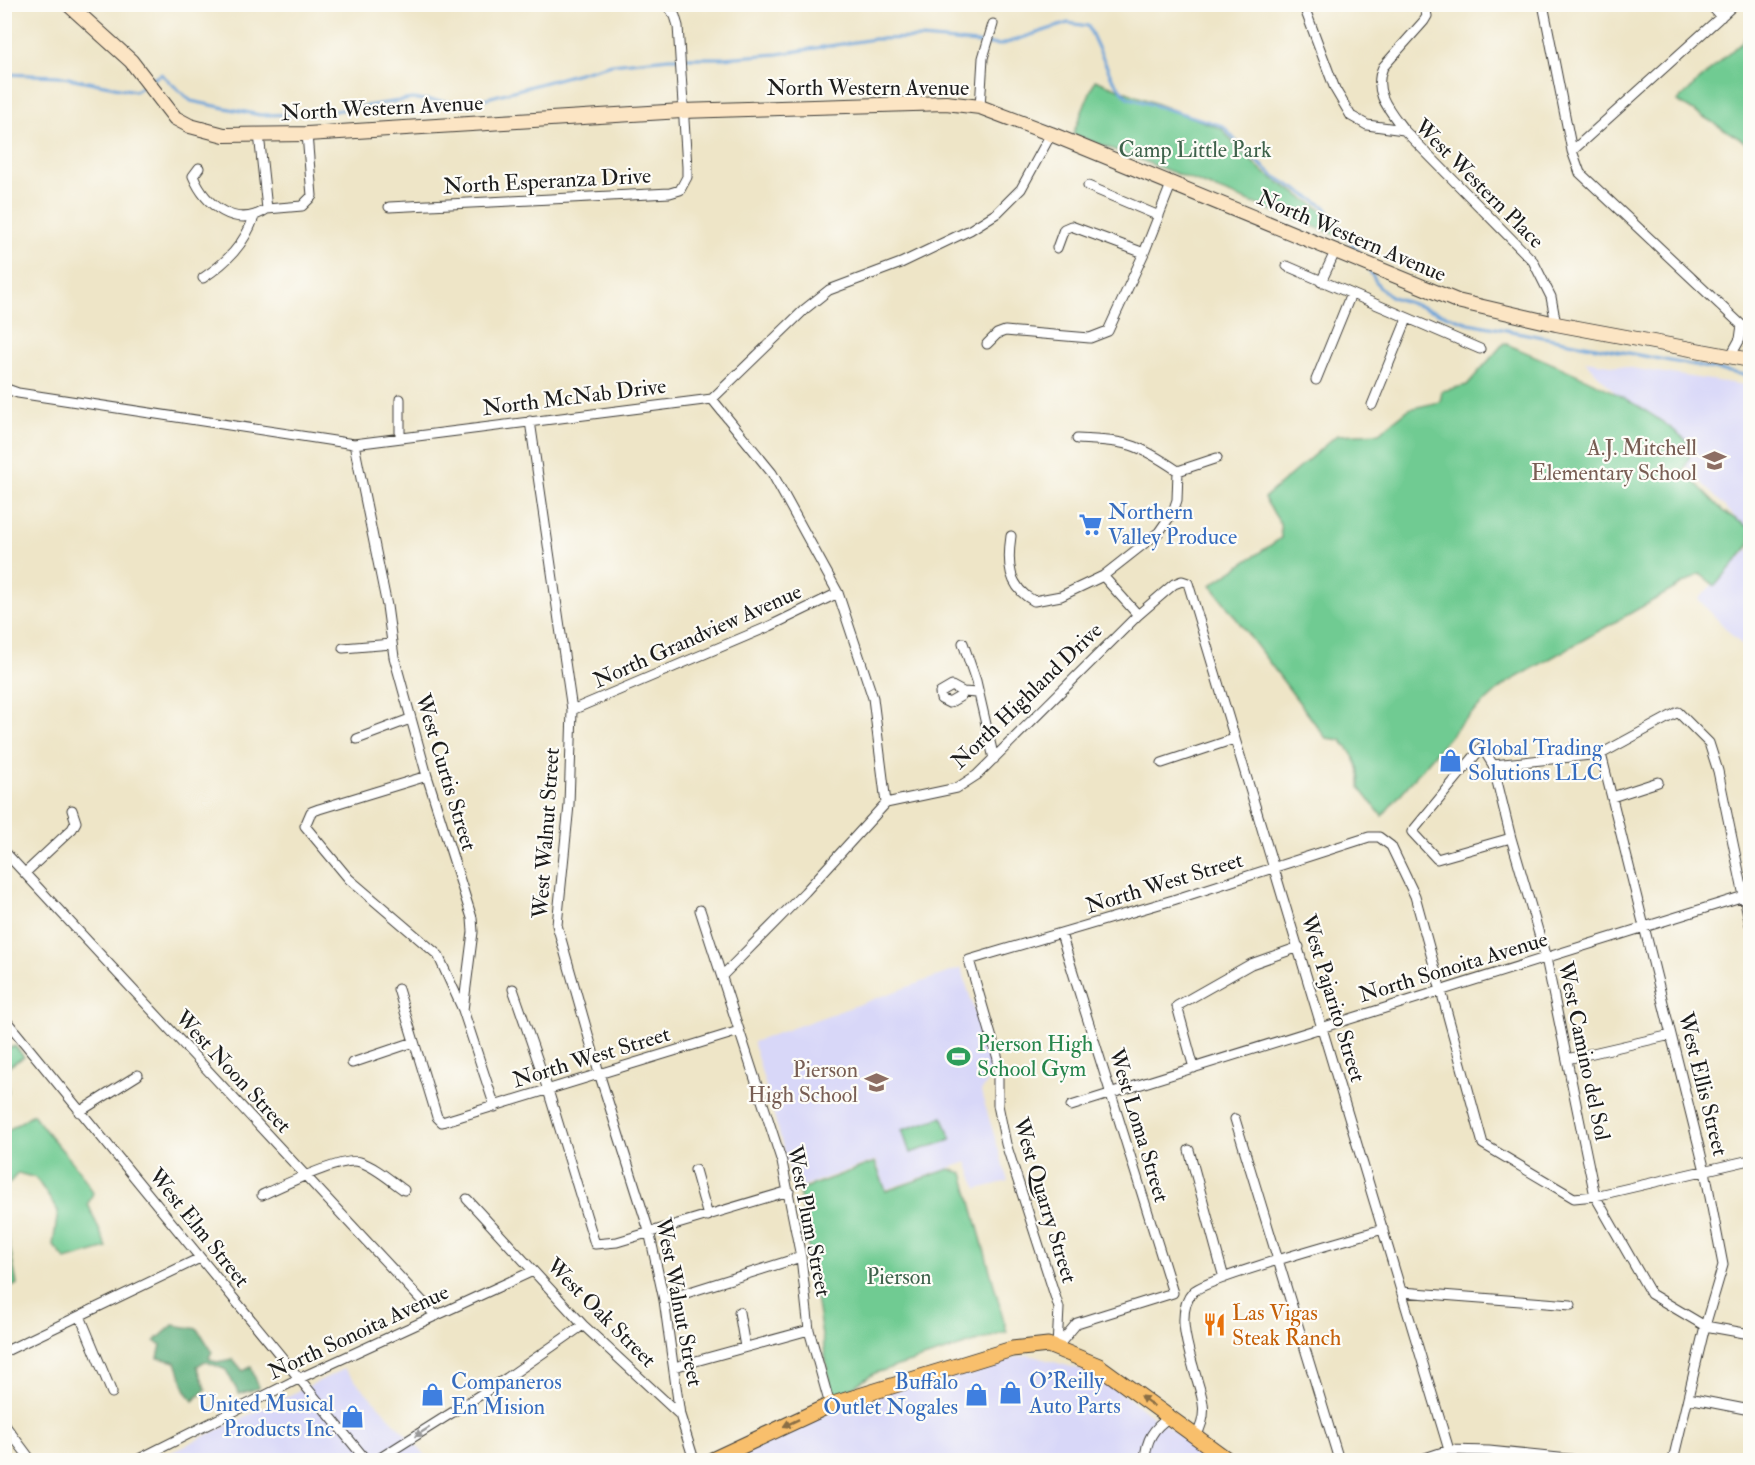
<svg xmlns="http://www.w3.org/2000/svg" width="1755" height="1465" viewBox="0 0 1755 1465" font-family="'IM FELL Double Pica',serif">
  <rect width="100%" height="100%" fill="#fdfcf7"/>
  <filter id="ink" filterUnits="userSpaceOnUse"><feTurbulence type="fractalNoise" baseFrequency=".0167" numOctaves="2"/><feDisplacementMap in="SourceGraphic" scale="12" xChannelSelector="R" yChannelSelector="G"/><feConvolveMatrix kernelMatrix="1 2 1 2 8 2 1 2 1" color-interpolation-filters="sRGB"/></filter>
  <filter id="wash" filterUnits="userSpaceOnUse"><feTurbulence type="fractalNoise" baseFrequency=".008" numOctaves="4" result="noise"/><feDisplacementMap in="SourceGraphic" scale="24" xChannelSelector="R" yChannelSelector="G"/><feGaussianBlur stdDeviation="1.35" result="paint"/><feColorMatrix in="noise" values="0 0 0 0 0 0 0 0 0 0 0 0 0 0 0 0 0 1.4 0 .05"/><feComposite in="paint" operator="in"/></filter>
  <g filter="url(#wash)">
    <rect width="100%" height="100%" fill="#eee5c7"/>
    <path fill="#d8d7f8" d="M1585 361 1750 386V533Z
      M1750 548V654L1698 599Z
      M961 968 994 1071 981 1092 1008 1181 977 1189 967 1162 886 1189 876 1160 795 1189 753 1042Z
      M1029 1355 1093 1373 1214 1460H718L802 1423 961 1367Z
      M344 1369 430 1460H155Z"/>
    <path fill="#70cb92" stroke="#467457" stroke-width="1.5" d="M1750 34V145L1677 101Z
      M1095 80 1222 129 1239 150 1266 174 1331 216 1346 232 1349 240 1073 134Z
      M1504 343C1570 371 1638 397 1693 446L1684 471 1724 512 1750 528V545L1715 586 1700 574 1505 684 1460 724 1382 816 1360 788C1361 767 1355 756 1341 740L1326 738 1211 585 1281 538 1280 523 1264 498 1337 435 1379 433 1409 409 1440 402 1442 391 1467 385Z
      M15 1046 24 1057 6 1068 8 1093 5 1097V1049Z
      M33 1114C52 1142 78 1163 93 1193L88 1204 107 1248 66 1260 53 1245 58 1211 36 1178 18 1173 5 1188V1128L7 1131Z
      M943 1117 951 1140 910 1153 902 1130Z
      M875 1162 886 1191 949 1169 963 1173 1007 1332 875 1373 838 1396 833 1395 830 1386 799 1190Z
      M4 1217 17 1284 5 1291H4Z"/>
    <path fill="#5caf7c" stroke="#3c664c" stroke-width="1.5" d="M173 1325 198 1329 212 1351 209 1358 216 1362 233 1359 243 1371 251 1367 259 1388 239 1394 226 1370 205 1361 197 1366 206 1389 193 1401 185 1389 176 1362 158 1358 161 1345 155 1341Z"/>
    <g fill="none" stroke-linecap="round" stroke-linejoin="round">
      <path stroke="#6ba3d9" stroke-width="3" d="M4 74 58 76 135 91 143 86
        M151 80 161 74 191 101 260 115 315 114 412 99 469 103 612 64 669 58H722L778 54 874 39 922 38 1000 45 1068 23 1088 26 1112 78 1127 97 1223 126 1241 147 1274 176 1324 206 1361 256
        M1369 270 1380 288 1392 297 1469 323 1750 376"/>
    </g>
  </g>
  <g filter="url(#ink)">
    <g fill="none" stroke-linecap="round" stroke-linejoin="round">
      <defs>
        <path id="street" d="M1303 4 1335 89 1351 116 1367 125 1404 130 1533 261 1551 297 1556 324
          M1543 4 1572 151 1580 173 1750 333
          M1710 4 1721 17
          M980 107 983 58 993 24
          M1404 130C1390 111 1372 92 1383 67L1424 21 1427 16 1424 4
          M259 134 267 209 302 206 312 196 307 134
          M1572 151 1735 4
          M199 168 193 176C205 205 236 230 267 209
          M1088 186 1159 216
          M389 207 670 193 680 190 687 177V167L678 26 675 16 666 4
          M1057 248 1064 229 1071 226 1144 253
          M1287 266 1480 349
          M203 278C227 262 244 245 254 217
          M1321 282 1335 252
          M987 344 997 334 1005 331 1090 338 1108 331 1144 253 1172 182
          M1730 357 1740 339 1742 325
          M1316 380 1351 294
          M4 388 18 393 354 444 712 399 805 309 829 290 901 263 970 230 997 213 1021 189 1051 134
          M400 399V438
          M712 399 772 473 838 593 873 698 886 803
          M1372 405 1407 319
          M530 421 572 710 569 805 557 925 599 1073 649 1231 664 1300 680 1415
          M354 444 387 606 394 657 427 776 472 918 473 932 463 1010 495 1107
          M1178 471 1217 458
          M1011 536C1007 563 1008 587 1034 601L1061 596 1103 576 1159 532 1173 512 1177 500 1178 471C1137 443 1127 441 1077 439
          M1103 576 1138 615
          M963 643 976 681 994 759
          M343 648 392 644
          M963 692 961 696 949 703 941 699 940 693 952 686 963 692 977 693
          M572 710 770 626 838 593
          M357 739 410 719
          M1601 754 1705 1171 1723 1265 1705 1326 1673 1460
          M1162 763 1234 739
          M1493 765 1601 754 1678 712 1709 743 1718 771 1750 925
          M427 776 319 809 311 812 305 826 349 879 438 955 463 1010
          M1612 797 1658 782
          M1511 838 1437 859 1412 832 1482 747 1493 765 1511 838 1546 958 1595 1196 1651 1294 1705 1326 1750 1334
          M4 851 436 1316
          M25 873 72 829 76 822 72 810
          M700 910 782 1162 801 1257 809 1330 830 1405
          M722 976 805 892 886 803 957 788 977 775 1138 615 1174 584 1182 581 1188 583 1449 1450
          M398 989 437 1117 442 1122 739 1031
          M513 989 548 1090 595 1244 617 1242 789 1191
          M4 1018 366 1460
          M1567 1059 1671 1035
          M352 1063 414 1042
          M1194 1068 1177 1006 1251 964 1299 947
          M1071 1106 1744 896
          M79 1112 138 1075
          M1235 1119 1339 1460
          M1189 1150 1224 1278
          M695 1170 708 1216
          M262 1195C279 1187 344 1156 360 1162 376 1167 391 1181 404 1190
          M467 1199 583 1325 680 1415 694 1460
          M1402 1292 1571 1305
          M664 1300 801 1257
          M739 1312 745 1347
          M80 1316 112 1393
          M1057 1347 1059 1308 1006 1144 998 1105V1059L969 960 1173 900 1369 837H1379L1391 846 1415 896 1483 1144 1574 1198 1595 1196 1750 1160
          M1057 1347 1077 1323 1173 1293 1061 934
          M4 1352 200 1258
          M674 1367 809 1330
          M1688 1398 1750 1410
          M4 1424 31 1460
          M1196 1436C1211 1410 1200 1393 1193 1366 1187 1345 1176 1310 1193 1292 1206 1278 1354 1238 1383 1229
          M137 1460 298 1379 533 1271
          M377 1460 507 1378 583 1325
          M1145 1460C1146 1440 1153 1428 1170 1417
          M1419 1460 1449 1450 1489 1451 1579 1460"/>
        <path id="secondary" d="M68 4 131 61 175 118 190 126 224 135 307 134 682 111 946 103 980 107 1051 134 1457 301 1556 324 1750 360"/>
        <path id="primary" d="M712 1460 830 1405 1012 1349 1048 1345 1099 1366 1228 1460"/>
      </defs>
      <use href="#street" stroke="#3c3a36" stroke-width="11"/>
      <use href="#secondary" stroke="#3c3a36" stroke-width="16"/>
      <use href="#primary" stroke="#3c3a36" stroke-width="17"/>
      <use href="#street" stroke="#fff" stroke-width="9"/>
      <use href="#secondary" stroke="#fce5c4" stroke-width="14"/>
      <use href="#primary" stroke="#f8bf6c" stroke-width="15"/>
    </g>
    <defs><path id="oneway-solid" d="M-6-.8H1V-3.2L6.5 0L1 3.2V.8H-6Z" transform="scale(1.5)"/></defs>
    <g fill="#8a6e44">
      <use href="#oneway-solid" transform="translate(1147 1401) rotate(-144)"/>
      <use href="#oneway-solid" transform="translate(791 1423) rotate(155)"/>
    </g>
    <use fill="#999" href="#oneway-solid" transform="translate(422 1432) rotate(148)"/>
  </g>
  <defs>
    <symbol id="school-bare" viewBox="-9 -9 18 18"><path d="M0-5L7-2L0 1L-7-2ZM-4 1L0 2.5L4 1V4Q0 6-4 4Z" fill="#8d6e63" stroke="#fdfcf7" stroke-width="2.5" paint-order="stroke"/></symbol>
    <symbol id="supermarket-bare" viewBox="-9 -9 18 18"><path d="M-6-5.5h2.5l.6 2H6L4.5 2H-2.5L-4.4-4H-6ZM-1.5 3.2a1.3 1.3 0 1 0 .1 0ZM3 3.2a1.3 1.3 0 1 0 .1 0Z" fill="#3f7fe0" stroke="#fdfcf7" stroke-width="2.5" paint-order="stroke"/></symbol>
    <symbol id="shop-bare" viewBox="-9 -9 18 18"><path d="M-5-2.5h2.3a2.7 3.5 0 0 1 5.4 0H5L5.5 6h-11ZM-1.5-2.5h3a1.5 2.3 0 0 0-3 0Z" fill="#3f7fe0" stroke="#fdfcf7" stroke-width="2.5" paint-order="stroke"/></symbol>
    <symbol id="stadium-bare" viewBox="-9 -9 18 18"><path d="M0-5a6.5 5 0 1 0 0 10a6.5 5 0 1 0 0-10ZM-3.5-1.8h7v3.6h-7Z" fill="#2e9e5b" stroke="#fdfcf7" stroke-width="2.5" paint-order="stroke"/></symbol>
    <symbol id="restaurant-bare" viewBox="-9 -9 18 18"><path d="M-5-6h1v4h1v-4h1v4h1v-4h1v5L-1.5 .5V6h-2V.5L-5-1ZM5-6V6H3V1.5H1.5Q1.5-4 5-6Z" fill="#e8710a" stroke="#fdfcf7" stroke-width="2.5" paint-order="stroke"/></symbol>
  </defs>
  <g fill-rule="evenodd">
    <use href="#school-bare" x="1698" y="444" width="33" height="33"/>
    <use href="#supermarket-bare" x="1074" y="508" width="33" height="33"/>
    <use href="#shop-bare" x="1434" y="744" width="33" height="33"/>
    <use href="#stadium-bare" x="942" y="1040" width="33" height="33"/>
    <use href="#school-bare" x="860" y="1066" width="33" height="33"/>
    <use href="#restaurant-bare" x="1198" y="1308" width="33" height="33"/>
    <use href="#shop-bare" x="994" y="1376" width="33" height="33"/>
    <use href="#shop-bare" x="416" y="1378" width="33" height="33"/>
    <use href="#shop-bare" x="960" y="1378" width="33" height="33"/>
    <use href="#shop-bare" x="336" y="1400" width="33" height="33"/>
  </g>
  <g text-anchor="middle" stroke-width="4.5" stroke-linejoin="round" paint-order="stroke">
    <g font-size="22" fill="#1c1c1c" stroke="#fdfcf7">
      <text x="868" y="95">North Western Avenue</text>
      <text transform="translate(382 107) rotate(-3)" y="8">North Western Avenue</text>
      <text transform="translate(547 180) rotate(-3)" y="8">North Esperanza Drive</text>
      <text transform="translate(1480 183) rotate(45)" y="8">West Western Place</text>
      <text transform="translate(1352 235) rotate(23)" y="8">North Western Avenue</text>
      <text transform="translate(574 396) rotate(-7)" y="8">North McNab Drive</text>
      <text transform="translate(697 635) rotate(-24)" y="8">North Grandview Avenue</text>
      <text transform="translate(1026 695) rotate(-44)" y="8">North Highland Drive</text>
      <text transform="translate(447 772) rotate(73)" y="8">West Curtis Street</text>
      <text transform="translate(545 833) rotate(-86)" y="8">West Walnut Street</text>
      <text transform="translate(1164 882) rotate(-17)" y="8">North West Street</text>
      <text transform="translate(1453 966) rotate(-17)" y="8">North Sonoita Avenue</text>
      <text transform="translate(1334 998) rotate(73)" y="8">West Pajarito Street</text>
      <text transform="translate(1585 1051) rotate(78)" y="8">West Camino del Sol</text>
      <text transform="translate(591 1056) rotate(-17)" y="8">North West Street</text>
      <text transform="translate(234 1071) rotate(47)" y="8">West Noon Street</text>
      <text transform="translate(1704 1084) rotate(76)" y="8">West Ellis Street</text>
      <text transform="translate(1140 1125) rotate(73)" y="8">West Loma Street</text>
      <text transform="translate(1046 1200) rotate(73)" y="8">West Quarry Street</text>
      <text transform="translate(810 1221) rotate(79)" y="8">West Plum Street</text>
      <text transform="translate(200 1227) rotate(51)" y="8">West Elm Street</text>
      <text transform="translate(680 1302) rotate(79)" y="8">West Walnut Street</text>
      <text transform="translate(602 1312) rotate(45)" y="8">West Oak Street</text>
      <text transform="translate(358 1331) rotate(-25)" y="8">North Sonoita Avenue</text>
    </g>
    <g font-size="22" fill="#3e624b" stroke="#fdfcf7">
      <text x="1195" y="157">Camp Little Park</text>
      <text x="899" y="1284">Pierson</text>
    </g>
    <g font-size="22" fill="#785e54" stroke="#fdfcf7" text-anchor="end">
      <text x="1697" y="455">A.J. Mitchell<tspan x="1697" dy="25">Elementary School</tspan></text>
      <text x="858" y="1077">Pierson<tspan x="858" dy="25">High School</tspan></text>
    </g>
    <g font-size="22" fill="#366cbe" stroke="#fdfcf7" text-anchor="start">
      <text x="1108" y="519">Northern<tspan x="1108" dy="25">Valley Produce</tspan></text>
      <text x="1468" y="755">Global Trading<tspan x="1468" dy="25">Solutions LLC</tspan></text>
      <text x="1029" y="1388">O'Reilly<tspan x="1029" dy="25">Auto Parts</tspan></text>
      <text x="451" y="1389">Companeros<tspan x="451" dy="25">En Mision</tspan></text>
      <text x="958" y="1389" text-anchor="end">Buffalo<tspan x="958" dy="25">Outlet Nogales</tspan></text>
      <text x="334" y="1411" text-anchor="end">United Musical<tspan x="334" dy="25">Products Inc</tspan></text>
    </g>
    <g font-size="22" fill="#27864d" stroke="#fdfcf7" text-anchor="start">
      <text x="977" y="1051">Pierson High<tspan x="977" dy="25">School Gym</tspan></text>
    </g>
    <g font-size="22" fill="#c56008" stroke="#fdfcf7" text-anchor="start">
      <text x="1232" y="1320">Las Vigas<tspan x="1232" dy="25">Steak Ranch</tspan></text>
    </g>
  </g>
  <rect width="1755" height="1465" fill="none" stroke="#fdfcf7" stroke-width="24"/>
</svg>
